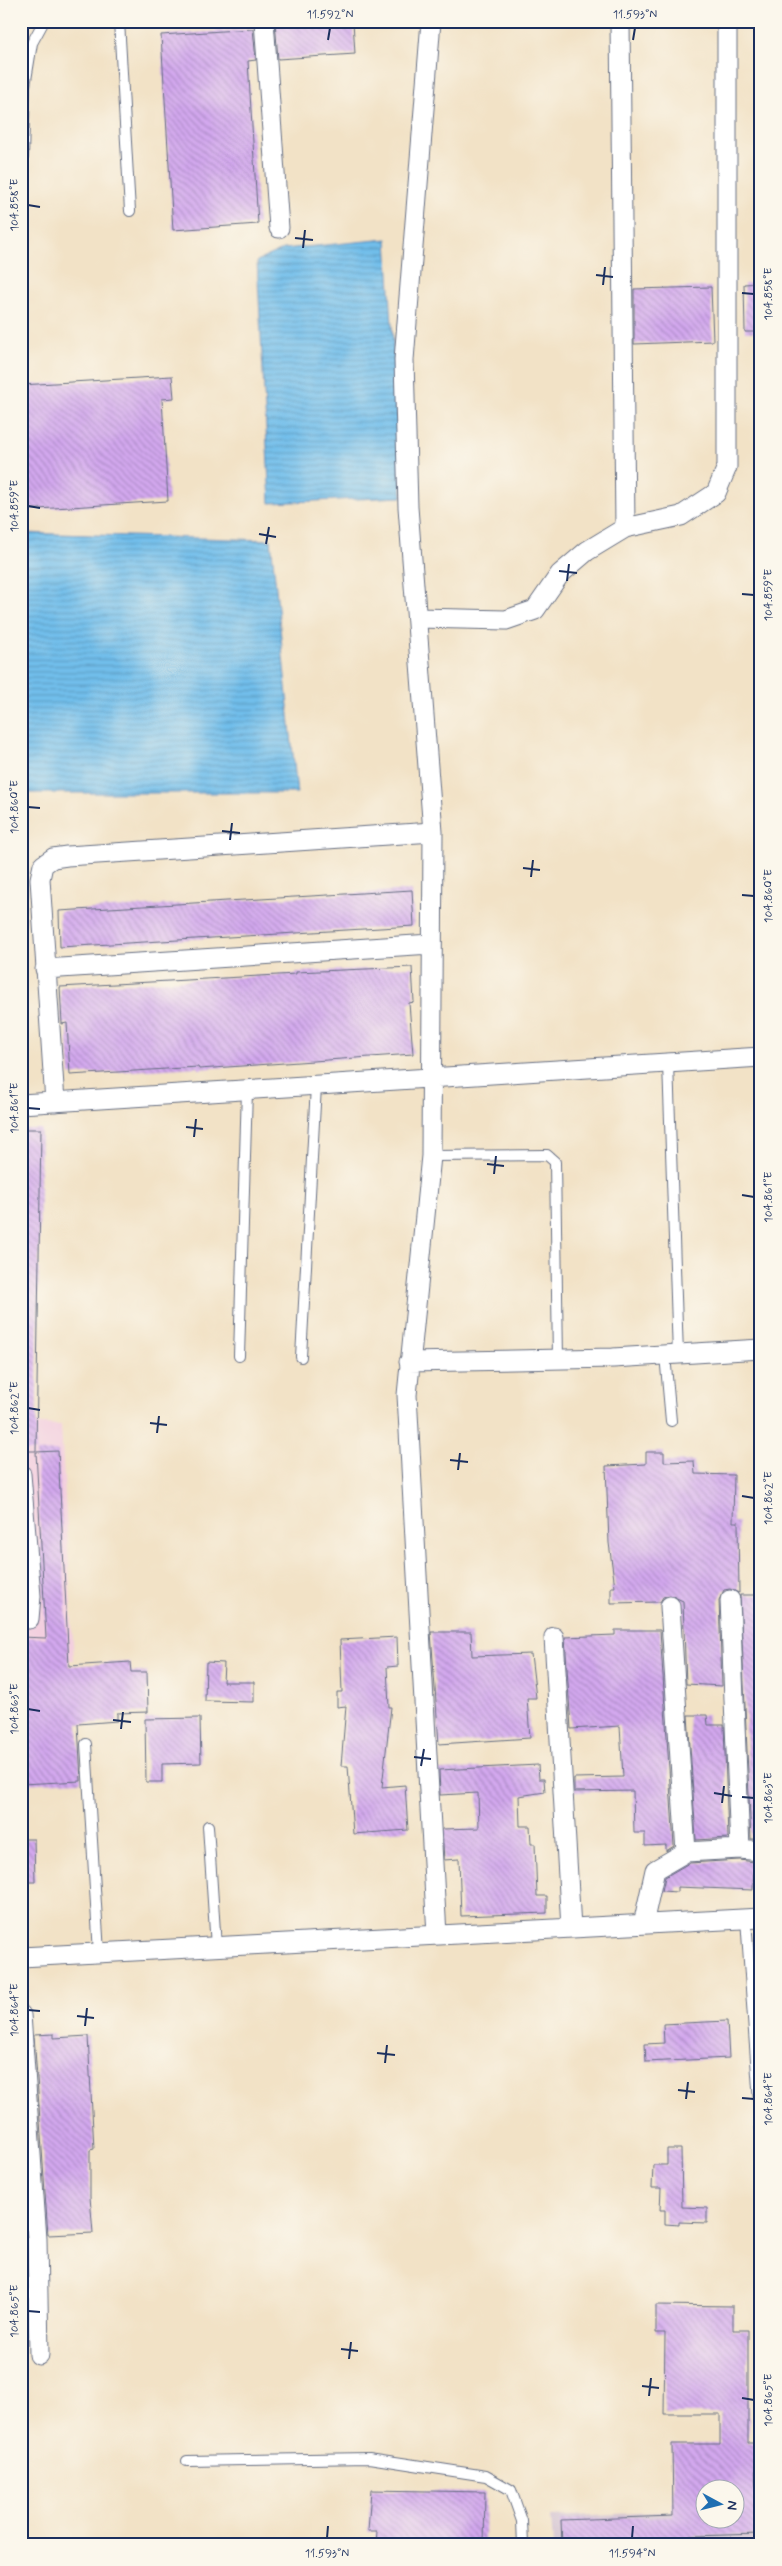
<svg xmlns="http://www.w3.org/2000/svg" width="782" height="2566" viewBox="0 0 782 2566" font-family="Mynerve,sans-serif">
  <defs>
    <pattern id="water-rules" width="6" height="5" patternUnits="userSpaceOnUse" patternTransform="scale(1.25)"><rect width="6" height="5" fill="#71beeb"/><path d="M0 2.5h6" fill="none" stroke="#5c9bc2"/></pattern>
    <pattern id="building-back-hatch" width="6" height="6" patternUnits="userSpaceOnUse" patternTransform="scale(1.25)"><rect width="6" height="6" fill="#d3a8ee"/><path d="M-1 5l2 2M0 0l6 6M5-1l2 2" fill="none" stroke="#aa89c4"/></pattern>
  </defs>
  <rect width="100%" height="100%" fill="#fbf7ec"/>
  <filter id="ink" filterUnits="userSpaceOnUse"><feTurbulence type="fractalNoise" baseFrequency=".02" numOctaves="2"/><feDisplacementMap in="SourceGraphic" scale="10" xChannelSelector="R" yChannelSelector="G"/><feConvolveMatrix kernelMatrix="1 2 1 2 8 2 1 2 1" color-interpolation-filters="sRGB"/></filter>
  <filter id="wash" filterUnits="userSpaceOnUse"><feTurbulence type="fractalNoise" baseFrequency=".0096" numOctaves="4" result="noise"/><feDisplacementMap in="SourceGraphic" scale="20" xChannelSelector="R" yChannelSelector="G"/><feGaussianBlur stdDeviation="1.12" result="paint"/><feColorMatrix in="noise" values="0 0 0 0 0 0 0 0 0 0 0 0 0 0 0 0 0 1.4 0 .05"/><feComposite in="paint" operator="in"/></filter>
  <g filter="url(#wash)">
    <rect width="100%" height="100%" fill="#f2e2c6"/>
    <path fill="#f3cfdf" d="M21 1423 61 1425 74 1660 21 1659Z"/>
    <path fill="#cfbdce" d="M761 2508V2545H553L551 2517 704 2510V2518H734L735 2509Z"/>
    <path fill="url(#water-rules)" stroke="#4676a4" d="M387 239 402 497 270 503 257 261 284 249Z
      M21 533 271 540 297 793H21Z"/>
    <g id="blocks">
      <path fill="url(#building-back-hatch)" fill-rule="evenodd" d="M275 21H353L355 54 278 59Z
        M253 29 256 60 248 61 258 224 173 230 161 35Z
        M761 283V332H745L744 284Z
        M711 287 713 341 634 344V289Z
        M172 376 174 398 162 399 168 501 21 510V385Z
        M412 890 414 926 60 947 59 911Z
        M412 967 414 1002 409 1003 413 1054 199 1069 198 1067 70 1075 67 1023 62 1024 60 987 296 974V972Z
        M21 1129H41L36 1451H21Z
        M58 1451 69 1666 130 1662 131 1672H147L148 1712 117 1713V1721L78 1724 81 1781 21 1784V1637L46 1638 36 1452Z
        M646 1452H664V1462L694 1461 695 1474 734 1475 733 1522H738L739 1593 730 1589 724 1590 719 1600 722 1686 686 1684 683 1601 670 1595 663 1597 660 1602 611 1603V1587H615L609 1543 606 1466 646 1464Z
        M740 1595H761V1839H751Z
        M615 1630H660L674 1846 666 1851V1845L645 1846V1833H634L633 1791 574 1792V1778L623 1777 620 1726 571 1729 565 1637 615 1635Z
        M431 1632H471L472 1656 531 1654 536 1698H527L530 1738 439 1744Z
        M397 1637 398 1666 387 1667 389 1707H391L382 1787 405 1785 408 1830 353 1834 348 1766H341L346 1706 337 1707V1692H342L340 1640Z
        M206 1662 224 1663 223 1682H254V1702L205 1701Z
        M688 1715H707L708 1725H724L728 1838 696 1840Z
        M200 1718 201 1763 162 1764V1782H146L145 1719Z
        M538 1765 539 1779H544L545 1792 519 1796 520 1826H530L531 1844H535L537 1896H547V1913L461 1916 459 1859 444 1860 442 1829 479 1828 478 1793 440 1795 439 1770Z
        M21 1839H34L35 1882H21Z
        M740 1860 754 1862 753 1890 677 1887V1892L662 1891 665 1877 689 1863Z
        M727 2021 729 2058 646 2062 645 2044 664 2043 663 2024Z
        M54 2034V2038L88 2036 94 2149 90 2150V2197L93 2233 48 2235 34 2035Z
        M667 2149H681L682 2207 707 2208V2223L679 2222V2225L665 2224V2210H660L661 2188H652L653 2165H667Z
        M656 2305 733 2306V2330H748V2443H755L756 2513H761V2534L691 2536V2545H562L561 2520 673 2516 672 2444H720V2414H664L665 2333H656ZM704 2488H734V2518H704Z
        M371 2490 485 2492 484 2545H376L377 2531H368Z"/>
    </g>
  </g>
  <g filter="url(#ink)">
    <use href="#blocks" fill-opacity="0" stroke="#666e82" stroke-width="1"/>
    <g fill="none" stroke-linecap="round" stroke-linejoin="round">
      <defs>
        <path id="lane" d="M119 21 130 211
          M23 157 25 86 32 43 44 21
          M668 1063 678 1355
          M431 1156 547 1155 555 1162 558 1359
          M665 1355 671 1421
          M239 1356 247 1090
          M301 1357 316 1086
          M86 1744 99 1953
          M208 1826 216 1947
          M746 1919 761 2131
          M187 2461 369 2458 486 2476 511 2490 522 2521 523 2545"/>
        <path id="street" d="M264 21 279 228
          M431 21 404 360 408 507 433 832 431 1156 407 1395 437 1935
          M620 21 625 528
          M418 618 506 620 535 610 560 574 587 551 625 528 681 516 716 493 727 467V21
          M45 969 431 944
          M55 1102 40 879 43 865 53 858 67 856 433 832
          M21 1104 761 1057
          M409 1362 613 1358 761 1349
          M21 1474 31 1596 29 1619
          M730 1600 740 1849
          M670 1606 686 1852
          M554 1637 571 1928
          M643 1924 655 1870 686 1852 740 1849 761 1851
          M21 1957 761 1918
          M21 2015 37 2239 39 2355"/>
      </defs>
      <use href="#lane" stroke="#666e82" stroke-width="12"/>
      <use href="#street" stroke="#666e82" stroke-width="21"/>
      <use href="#lane" stroke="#fff" stroke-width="10"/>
      <use href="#street" stroke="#fff" stroke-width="19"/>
    </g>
  </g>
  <path fill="none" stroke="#1b2f5e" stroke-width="2" d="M328 40 330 28M633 40 635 28M28 205 40 207M295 238 313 240M303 248 305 230M596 275 613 277M603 285 605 267M742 293 754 294M28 506 40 508M259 534 276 537M266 544 269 527M559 571 577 573M567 581 569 564M742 594 754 595M28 807 40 808M222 831 240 833M230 840 232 823M523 868 540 870M531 877 533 860M742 895 754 896M28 1108 40 1109M186 1127 203 1129M194 1137 196 1119M487 1164 504 1166M494 1174 496 1156M742 1195 754 1197M28 1408 40 1410M150 1423 167 1425M157 1433 159 1416M450 1460 468 1462M458 1470 460 1453M742 1496 754 1498M28 1709 40 1711M113 1720 131 1722M121 1729 123 1712M414 1757 431 1759M421 1766 424 1749M714 1793 732 1796M742 1797 754 1798M722 1803 724 1786M28 2010 40 2011M77 2016 94 2018M85 2026 87 2008M377 2053 395 2055M385 2063 387 2045M678 2090 695 2092M742 2098 754 2099M686 2099 688 2082M28 2311 40 2312M341 2349 358 2351M349 2359 351 2342M642 2386 659 2388M649 2396 651 2378M742 2398 754 2400M327 2538 328 2526M632 2538 633 2526"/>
  <rect width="782" height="2566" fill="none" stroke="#fbf7ec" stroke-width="55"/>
  <g transform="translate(720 2504) rotate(97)"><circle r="24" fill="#fbf7ec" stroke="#a1a7b3"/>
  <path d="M0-4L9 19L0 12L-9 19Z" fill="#1f6fb2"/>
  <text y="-8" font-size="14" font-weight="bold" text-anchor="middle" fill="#1b2f5e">N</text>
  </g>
  <rect x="28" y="28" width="726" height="2510" fill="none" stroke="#1b2f5e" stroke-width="2"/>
  <g font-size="12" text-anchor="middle" fill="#1b2f5e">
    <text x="330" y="18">11.592°N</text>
    <text x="635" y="18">11.593°N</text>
    <text transform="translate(14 205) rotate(-90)" y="4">104.858°E</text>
    <text transform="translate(768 294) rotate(-90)" y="4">104.858°E</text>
    <text transform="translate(14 506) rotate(-90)" y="4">104.859°E</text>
    <text transform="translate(768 595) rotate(-90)" y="4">104.859°E</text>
    <text transform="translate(14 807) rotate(-90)" y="4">104.860°E</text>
    <text transform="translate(768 896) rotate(-90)" y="4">104.860°E</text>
    <text transform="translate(14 1108) rotate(-90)" y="4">104.861°E</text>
    <text transform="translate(768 1197) rotate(-90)" y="4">104.861°E</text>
    <text transform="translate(14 1408) rotate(-90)" y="4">104.862°E</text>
    <text transform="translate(768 1498) rotate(-90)" y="4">104.862°E</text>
    <text transform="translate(14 1709) rotate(-90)" y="4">104.863°E</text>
    <text transform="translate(768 1798) rotate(-90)" y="4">104.863°E</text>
    <text transform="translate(14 2010) rotate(-90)" y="4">104.864°E</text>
    <text transform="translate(768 2099) rotate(-90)" y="4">104.864°E</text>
    <text transform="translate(14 2311) rotate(-90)" y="4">104.865°E</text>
    <text transform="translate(768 2400) rotate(-90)" y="4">104.865°E</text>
    <text x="327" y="2557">11.593°N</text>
    <text x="632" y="2557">11.594°N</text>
  </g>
</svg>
